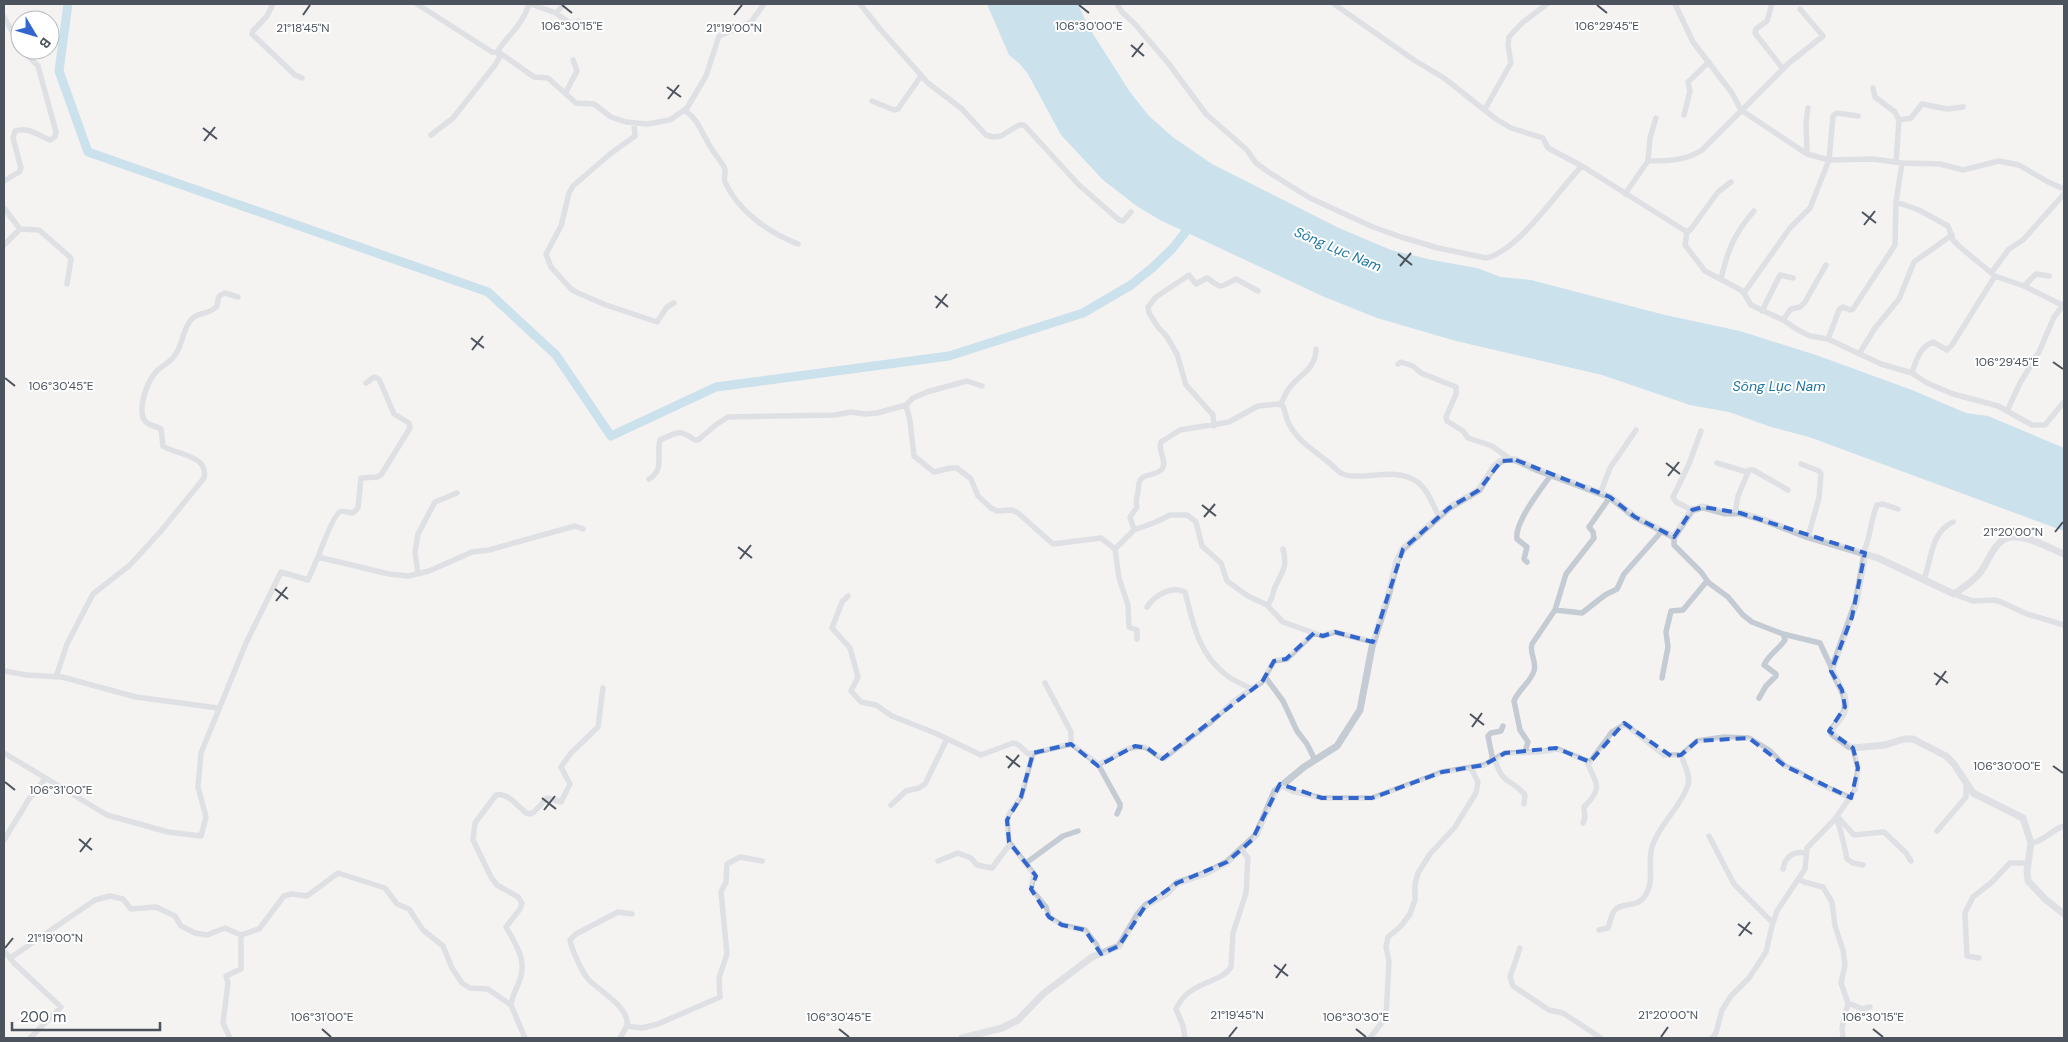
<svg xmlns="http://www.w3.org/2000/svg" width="2068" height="1042" viewBox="0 0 2068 1042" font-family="'DM Sans',sans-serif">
  <rect width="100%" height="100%" fill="#f4f3f2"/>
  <path fill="#9acce3" d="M987 4H1078L1088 26 1130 92 1149 116 1174 138 1212 164 1339 228 1391 250 1432 260 1477 268 1501 277 1531 280 1665 315 1740 331 1816 355 1912 390 1966 413 1988 416 2064 448V531L1809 437 1771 427 1729 412 1690 405 1602 375 1456 341 1377 318 1322 296 1160 220 1138 207 1103 180 1061 135 1028 74 1020 64 1009 55Z"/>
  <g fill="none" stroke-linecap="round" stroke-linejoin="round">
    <path stroke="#9acce3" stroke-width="9" d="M68 4 59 71 88 152 488 292 556 355 611 436 716 387 949 356 1083 313 1131 285 1152 268 1172 249 1192 224"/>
    <path stroke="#c5cbd2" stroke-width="5.5" d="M273 4 267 16 253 31 252 34 295 75 302 78
      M417 4 492 52 500 53 534 77 548 78 576 103 594 104 611 117 626 122 647 124 670 120 687 108 706 76 719 36 751 22 764 4
      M531 4 556 13 571 24 579 21 588 26
      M860 4 880 29 928 83 962 109 986 135 993 137 1001 136 1019 125H1024L1079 185 1119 220 1123 221 1131 212
      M1117 4 1122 12 1134 23 1169 64 1206 114 1247 150 1256 163 1267 171 1310 198 1373 227 1401 237 1438 248 1486 258C1519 251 1558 190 1582 166L1687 232 1685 245 1705 271 1739 289 1744 293 1751 305 1783 320 1798 330 1810 336 1828 339 1881 364 1912 373 1927 383 1953 394 1998 406 2032 425H2045L2064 402
      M1334 4 1414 60 1444 78 1496 119 1511 128 1543 138 1548 148 1582 166
      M1675 4 1693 42 1732 93 1741 110 1807 154 1829 160 1873 159 1902 163 1940 164 1963 170 1999 161 2019 165 2048 182 2064 189
      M1772 4 1767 21 1756 29 1755 33 1783 69
      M556 13 564 4
      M4 17 20 46
      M1873 88 1875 97 1895 112 1899 120 1896 162
      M566 92 577 71 573 60
      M872 101 894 110 898 109 921 76
      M1485 109 1511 63 1508 45 1509 37 1522 23 1547 4
      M684 110C697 118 700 129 707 141 712 151 719 158 724 167 727 173 723 176 725 182 738 211 769 233 798 244
      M1684 115 1690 91 1688 82 1709 62
      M1899 120 1911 118 1922 104 1947 109 1963 107
      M634 124 635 136 610 154 573 186 569 193 561 226 546 254 551 267 571 289 578 293 606 305 657 322 667 307 674 303
      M431 135 453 118 495 65 499 58V49C510 34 524 22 529 4
      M1807 154 1806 123 1808 108
      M1648 161 1650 138 1656 118
      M4 181 19 172 21 168 13 138 15 131C27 126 39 136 50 140L55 137 56 132 38 66 22 50
      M1625 194 1648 161C1668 161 1685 161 1702 150L1789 63 1823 36 1800 9
      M1896 202 1919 210 1948 226 1953 240 1960 247 1995 276 2024 286 2062 305
      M4 208 20 229 39 230 69 256 71 259 67 284
      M1687 232 1691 229 1718 192 1731 182
      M4 245 20 229
      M1991 273 2009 249 2023 240 2064 194
      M1721 279C1728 249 1734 234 1754 211
      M2024 286 2036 274 2049 276
      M1744 293 1790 228 1810 208 1829 160 1833 116 1837 113 1858 116
      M1762 311 1780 275 1793 278
      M1783 320 1791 309 1800 307 1805 302 1826 265
      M1828 339 1839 310 1843 307 1850 310 1853 309 1895 245 1896 202 1902 163
      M1859 354 1875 328 1899 299 1914 262 1952 235
      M1398 364 1401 362 1413 366 1421 373 1456 387V394L1446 417 1447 421 1463 431 1468 438 1492 446 1510 459
      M1912 373C1916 360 1920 347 1933 342L1947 350 1952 345 1995 276
      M1281 404C1284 398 1286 391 1291 386 1300 375 1316 368 1316 349
      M906 405 913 398 927 392 967 381 982 386
      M2007 411 2020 383 2039 352 2054 317 2064 304
      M1214 426 1213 415 1186 385 1177 354 1167 337 1158 327 1149 313 1148 307 1156 297 1189 275 1196 284 1207 278C1223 289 1218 288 1236 279L1258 291
      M1717 463 1747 472
      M1801 464 1819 471 1821 474 1819 498 1808 537
      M649 479C665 470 656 454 660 440 678 432 679 429 695 440H698L717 424 728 417 835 415 851 412 865 414 877 413 906 405 910 421 914 456 934 472 951 468H957L971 479 978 496 991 508 997 511 1012 510 1018 513 1053 544 1101 538 1115 549
      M1600 494 1610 468 1636 430
      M1692 510 1676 502 1673 497 1689 464 1701 431
      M1735 513 1738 496 1749 470H1753L1788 490
      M1134 530 1130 517 1137 507C1135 501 1137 498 1138 491 1139 489 1138 486 1139 483 1141 473 1157 476 1162 469 1168 461 1157 451 1161 442L1180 430 1229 422 1258 406 1279 404 1283 406C1285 411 1286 418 1289 424 1298 441 1312 449 1327 461 1339 470 1338 476 1355 476 1375 477 1397 469 1416 481 1428 489 1432 504 1439 516
      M1674 537V545L1701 572 1709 583 1728 597 1743 615 1752 622 1783 634 1820 643 1832 669
      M1863 553C1871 538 1870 521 1877 505L1883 504 1898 509
      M318 557C321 549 334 514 340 512 343 510 350 513 353 513L358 508 361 478 377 477 381 475 410 428 409 423 394 414 379 379 374 377 366 383
      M1527 562 1524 559 1527 547 1517 539C1514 523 1541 489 1551 475
      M418 574 415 552 418 534 435 502 457 493
      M1924 579C1932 559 1930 533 1953 522
      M1954 594 1973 601 1994 600 2001 602 2027 614 2064 625
      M848 596 842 602 832 628 850 648 858 677 851 691 861 702 876 705 892 716 935 733 981 755 1013 743C1020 743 1023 751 1029 754L1071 744 1098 764C1114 760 1125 744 1143 747 1151 748 1156 758 1164 758L1211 722 1234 701 1262 682 1274 661 1287 659 1314 633
      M1267 605C1273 600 1272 594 1275 587 1282 571 1288 568 1283 549
      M1147 607C1154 596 1171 585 1185 592 1193 623 1198 653 1225 674 1233 681 1243 684 1252 689
      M1555 610 1566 574 1594 538 1593 532 1589 527 1610 497
      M1137 639V630L1129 627 1128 605 1119 578 1115 549 1134 530 1156 522 1170 515H1187L1196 522 1202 546 1221 563 1227 581 1248 596 1267 605 1283 622 1322 636 1335 632 1373 642
      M4 671 27 675 62 677 136 697 218 708
      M56 677 67 644 93 594 130 565 161 531 204 478C209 455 177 455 163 446L161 429C157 426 151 426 147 423 135 413 147 383 155 373 161 366 170 363 175 355 183 345 182 330 191 320 198 311 208 316 217 306 219 299 216 296 225 293L238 297
      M1266 678 1283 701 1297 731 1307 744 1315 760
      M1662 678 1668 647 1666 632 1671 611 1683 610 1707 581
      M1045 683 1071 732V744
      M1759 698 1766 686 1776 676V674L1764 665C1769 654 1779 649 1785 640L1783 634
      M1525 752 1528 742 1520 730 1514 701C1518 690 1530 683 1534 671 1537 661 1529 653 1532 644L1555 610 1582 613 1605 595 1617 589 1624 574 1662 531
      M4 753 107 815 168 832 201 836 206 817 198 787 201 753 246 643 281 572 308 580 318 557 389 574 408 576 429 571 472 552 489 550 575 526 583 529
      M1033 753 1021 797 1009 814 1007 820 1009 842 1034 874 1031 889 1046 907 1049 917 1062 925 1085 930 1096 944 1101 954
      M1495 759C1502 786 1512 778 1525 795L1524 804
      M1493 761 1488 736 1491 733 1501 731 1503 726
      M1098 764 1120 804V807L1117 814
      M1281 785 1292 791 1322 798H1372L1442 772 1484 765 1505 753 1538 752 1558 749 1590 762 1612 732 1625 724 1664 755H1681
      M891 805 906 791 919 788 925 784 947 739
      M1837 816 1854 835 1884 832 1906 853 1911 861
      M1837 820C1839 823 1846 853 1847 859L1853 863 1863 865
      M1583 823 1585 818 1584 807C1604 787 1596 784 1587 762
      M1937 831 1966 797V785
      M1709 836 1734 884 1773 923
      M4 840 29 799 45 779
      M2031 843C2045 841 2051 830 2064 826
      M938 861 958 853 971 858 977 865 992 868 1010 844
      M1026 863 1063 836 1078 831
      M1783 869C1785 857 1793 851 1805 853
      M1799 879 1804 882 1823 887 1832 902 1835 926 1843 950 1845 965 1841 983 1848 1003 1842 1028 1843 1038
      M1599 930 1608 928C1610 923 1611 914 1615 910 1623 901 1636 909 1645 896 1656 880 1646 861 1653 844 1661 822 1681 807 1688 785 1691 776 1684 764 1681 755L1697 741 1724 737 1749 738 1769 750 1785 766 1797 771 1817 783 1851 798
      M1520 948 1510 977 1513 986 1549 1010 1563 1013 1601 1038
      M4 951 15 964 61 1007 30 1038
      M10 958 95 900 110 896 123 899 131 909 156 907 175 916 181 926 195 933 207 935 225 928 241 935 259 929 284 896 292 894 307 896 338 873 385 888 397 904 409 909 423 930 443 946 452 968 462 983 470 988 488 989 511 1005
      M1979 958 1967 956 1965 913 1973 897 1992 882 2010 863H2028
      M1848 1003 1863 1009 1870 1007
      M627 1026C630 1007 599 991 588 979 582 972 571 948 570 940L576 934 618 912 632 914
      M230 1038 223 1023 228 983 226 976 241 969V935
      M525 1038 511 1005C512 996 516 990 519 982 528 961 516 945 506 927L520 909 522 903 518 897 497 885 491 877 473 840 475 823 496 795C507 792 518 806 526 813L530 814 534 812 547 798 561 802 570 784 561 767 571 753 598 727 603 688
      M620 1038 627 1026 642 1028 658 1024 720 997 719 978 727 954 721 892 726 882 727 864 740 857 762 861
      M1185 1038 1183 1026 1176 1009C1189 980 1221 984 1231 967L1233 933 1246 893 1248 858 1241 849
      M1370 1038 1386 1017 1389 961 1386 947 1388 937 1401 926 1410 914 1415 900V884L1418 873 1430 854 1455 827 1476 793 1478 782 1471 768
      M1712 1038 1716 1033 1722 1010 1731 996 1749 978 1766 952 1772 926 1777 911 1805 869 1807 848 1835 819 1855 790 1858 768 1853 748"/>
    <path stroke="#c5cbd2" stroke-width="7" d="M1865 553 1856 602 1832 669C1835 682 1850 696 1844 712 1842 718 1836 723 1832 729V734L1848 746 1853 748 1885 745 1904 739H1913L1946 756 1954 764 1973 793 2023 818 2031 843 2027 871 2028 881 2045 899 2064 914
      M962 1038 1002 1028 1018 1020 1043 994 1092 957 1119 946 1138 914 1146 905 1166 894 1177 883 1206 873 1227 862 1256 835 1275 791 1304 767 1337 746 1360 710 1372 647 1388 597 1397 561 1403 549 1449 508 1479 490 1494 467 1501 461 1507 459 1516 460 1538 470 1610 497 1635 517 1674 537 1692 510 1703 507 1725 513H1740L1764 520 1808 537 1878 558 1954 594C1963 588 1972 582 1979 574 1989 563 1994 538 2012 537 2029 536 2049 548 2064 554"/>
  </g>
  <path d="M0 0H2068V1042H0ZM1516 460 1610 497 1635 517 1674 537 1692 510 1703 507 1740 513 1865 553 1852 617 1831 671 1842 690 1845 707 1829 731 1853 748 1858 768 1851 798 1785 766 1749 738 1697 741 1681 755 1671 756 1624 723 1590 762 1556 748 1505 753 1484 765 1442 772 1372 798H1322L1280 784 1252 840 1227 862 1177 883 1146 905 1119 946 1101 954 1085 930 1062 925 1049 917 1031 889 1036 876 1009 842 1007 820 1021 797 1033 753 1071 744 1098 766 1135 746 1147 748 1162 759 1262 682 1274 661 1286 659 1314 633 1323 636 1335 632 1373 642 1403 549 1449 508 1479 490 1501 461Z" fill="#f4f3f2" fill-opacity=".55" fill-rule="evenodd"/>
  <path fill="none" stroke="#3166cf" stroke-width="4" stroke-dasharray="10 6" stroke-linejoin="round" d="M1516 460 1610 497 1635 517 1674 537 1692 510 1703 507 1740 513 1865 553 1852 617 1831 671 1842 690 1845 707 1829 731 1853 748 1858 768 1851 798 1785 766 1749 738 1697 741 1681 755 1671 756 1624 723 1590 762 1556 748 1505 753 1484 765 1442 772 1372 798H1322L1280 784 1252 840 1227 862 1177 883 1146 905 1119 946 1101 954 1085 930 1062 925 1049 917 1031 889 1036 876 1009 842 1007 820 1021 797 1033 753 1071 744 1098 766 1135 746 1147 748 1162 759 1262 682 1274 661 1286 659 1314 633 1323 636 1335 632 1373 642 1403 549 1449 508 1479 490 1501 461Z"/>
  <path fill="none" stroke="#4c535d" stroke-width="2" d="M562 5 572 13M1079 5 1089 13M1597 5 1607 13M303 15 310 5M734 15 742 5M1131 45 1144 56M1132 57 1143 43M667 87 681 97M668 99 679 85M203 128 217 139M204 141 215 127M1862 212 1876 223M1864 225 1875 211M1398 254 1412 265M1400 266 1411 253M935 296 948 307M936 308 947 294M471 338 484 348M472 350 483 336M2053 362 2063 369M5 378 15 386M1666 463 1680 474M1668 476 1679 462M1202 505 1216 516M1204 517 1215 504M2055 532 2063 522M738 547 752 558M740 559 751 545M275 589 288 599M276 601 287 587M1934 673 1948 683M1936 685 1946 671M1470 714 1484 725M1472 727 1482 713M1006 756 1020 767M2053 766 2063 773M1008 768 1019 755M5 782 15 790M542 798 556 809M544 810 555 796M79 839 92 850M80 852 91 838M1738 924 1752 934M1739 936 1750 922M5 948 13 938M1274 965 1288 976M1276 978 1286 964M322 1029 331 1037M839 1029 849 1037M1356 1029 1366 1037M1873 1029 1883 1037M1229 1037 1237 1027M1661 1037 1668 1027"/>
  <g text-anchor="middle" stroke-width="4" stroke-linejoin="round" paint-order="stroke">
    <g font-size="14" font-style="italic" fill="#1f769e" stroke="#fff">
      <text transform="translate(1338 249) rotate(23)" y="5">Sông Lục Nam</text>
      <text x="1779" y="391">Sông Lục Nam</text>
    </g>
  </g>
  <g font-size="12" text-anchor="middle" fill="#4c535d" stroke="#fff" stroke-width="4" stroke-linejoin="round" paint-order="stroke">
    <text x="572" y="30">106°30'15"E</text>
    <text x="1089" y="30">106°30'00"E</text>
    <text x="1607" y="30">106°29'45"E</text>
    <text x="303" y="32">21°18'45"N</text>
    <text x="734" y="32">21°19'00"N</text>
    <text x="2007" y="366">106°29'45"E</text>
    <text x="61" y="390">106°30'45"E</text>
    <text x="2013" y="536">21°20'00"N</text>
    <text x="2007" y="770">106°30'00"E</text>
    <text x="61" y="794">106°31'00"E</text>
    <text x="55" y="942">21°19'00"N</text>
    <text x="1237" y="1019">21°19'45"N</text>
    <text x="1668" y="1019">21°20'00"N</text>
    <text x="322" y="1021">106°31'00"E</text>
    <text x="839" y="1021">106°30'45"E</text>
    <text x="1356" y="1021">106°30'30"E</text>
    <text x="1873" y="1021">106°30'15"E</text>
  </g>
  <rect width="2068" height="1042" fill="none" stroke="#4c535d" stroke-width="10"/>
  <g transform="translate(35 35) rotate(128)"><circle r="24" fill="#ffffff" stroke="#b7babe"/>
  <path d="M0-4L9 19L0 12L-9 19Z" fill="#3166cf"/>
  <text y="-8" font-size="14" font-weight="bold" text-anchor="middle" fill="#4c535d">B</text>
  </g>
  <path d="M12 1022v8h148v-8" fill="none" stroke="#4c535d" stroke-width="2.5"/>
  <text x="20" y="1022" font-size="15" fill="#4c535d" stroke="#ffffff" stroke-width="4" paint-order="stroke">200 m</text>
</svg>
